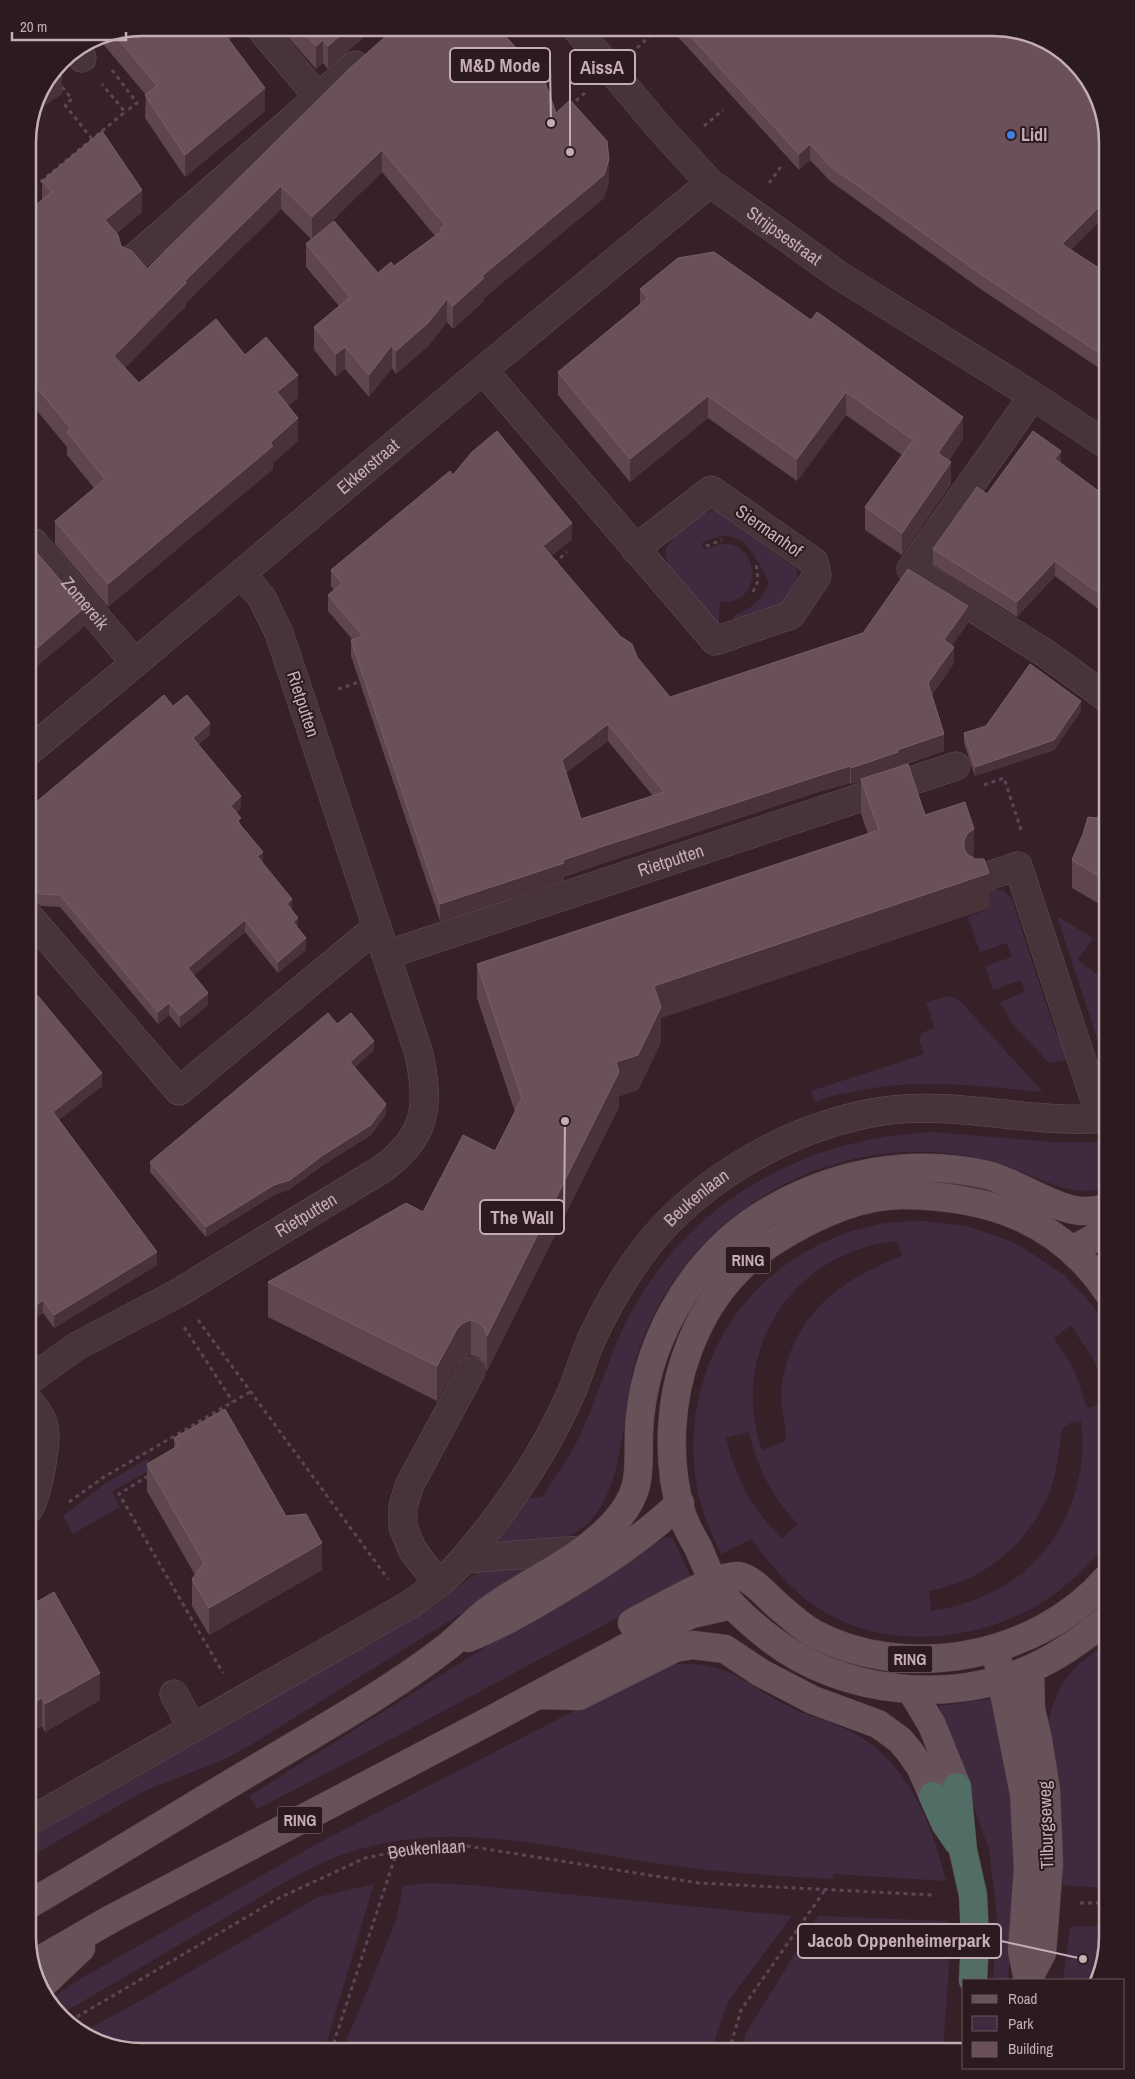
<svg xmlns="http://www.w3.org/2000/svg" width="1135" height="2079" viewBox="0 0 1135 2079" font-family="'Archivo Narrow',sans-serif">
  <rect width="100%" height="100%" fill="#362128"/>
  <path fill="#3f2b3f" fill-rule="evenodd" d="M715 510 796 568 798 578 782 605 734 620 733 616C751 609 762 600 769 583 754 552 740 521 701 544L705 550C756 521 773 605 720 602L719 623 714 621 669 566C667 561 665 556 666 550 669 538 702 511 715 510Z
    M991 888 1004 891 1012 900 1056 1034H1060L1067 1058 1066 1060 1049 1063 1012 1023 1000 1002 1025 992 1021 980 993 990 985 966 1012 957 1007 943 980 952 968 917 989 909 983 891Z
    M1057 916 1093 938 1077 960 1107 981V1069Z
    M949 996 960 1001 1043 1092C978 1086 921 1078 856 1091 842 1094 827 1096 815 1102L811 1091 924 1054 919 1040 921 1033 935 1028 926 1002Z
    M932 1132 1054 1142H1107V1189C1094 1191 1079 1192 1065 1188 1038 1181 1014 1166 986 1160 882 1134 770 1171 698 1250 670 1281 648 1319 636 1359 621 1409 627 1504 575 1533 564 1539 550 1539 538 1540 524 1541 508 1544 496 1541L521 1500 543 1496C557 1474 572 1454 582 1431 598 1395 609 1357 626 1322 685 1204 802 1138 932 1132Z
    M925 1221 966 1226 1005 1239 1022 1247 1064 1275 1088 1300 1107 1327V1397L1095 1362 1071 1325 1054 1338 1073 1367 1087 1408 1107 1403C1108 1438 1107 1474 1107 1509 1107 1517 1110 1531 1107 1539 1098 1559 1064 1588 1046 1600 981 1642 887 1652 820 1609 791 1591 771 1566 752 1539L721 1554C709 1529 698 1503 695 1475 682 1353 759 1248 880 1224 894 1221 910 1222 925 1221ZM897 1241 902 1256C850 1277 812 1299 790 1353 786 1365 781 1380 781 1393 781 1409 786 1424 786 1439L783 1442 762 1450C728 1351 793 1251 897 1241ZM1081 1421C1084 1440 1083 1462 1078 1481 1061 1556 1005 1600 931 1611L929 1591C983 1581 1029 1544 1049 1493 1057 1473 1059 1450 1062 1429L1070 1423ZM749 1432C758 1468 771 1497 798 1524L782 1538C752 1510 735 1477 726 1438Z
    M147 1459 153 1468 112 1492 120 1507 73 1534 63 1516 106 1483Z
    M669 1537 673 1539 692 1579C546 1654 403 1735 257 1809L249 1796 567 1596 665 1538Z
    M529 1563 531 1570 249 1746 225 1759 144 1791 28 1858V1839L434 1606 485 1566Z
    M1107 1642V1888L1058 1885 1048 1724C1053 1699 1063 1677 1083 1661 1091 1654 1100 1649 1107 1642Z
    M676 1664C729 1662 742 1682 784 1704 805 1715 827 1720 848 1730 907 1759 931 1821 946 1881L833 1874V1879C780 1876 726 1873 674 1866 570 1852 460 1818 357 1850 312 1863 272 1890 233 1913 176 1947 119 1980 63 2013L51 1999 75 1982 315 1845 649 1672Z
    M992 1698 1016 1812 1014 1911 1008 1980H993L997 1915 989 1850 939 1705H950Z
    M430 1883 472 1885 792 1916 728 2001 711 2051H342L396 1921 403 1886Z
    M374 1884 324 2051H135L81 2033 140 2001 318 1897Z
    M818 1916 947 1921 949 1964 943 2051H744L745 2035Z
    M1107 1925V1937L1094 1980H1063L1070 1927Z"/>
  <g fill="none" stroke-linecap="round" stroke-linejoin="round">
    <defs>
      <g id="minor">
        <path d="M260 28 319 98"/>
        <path id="s2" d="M576 28 658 126 710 183 840 276 1033 396 1107 445"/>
        <path d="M77 51 82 58"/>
        <path d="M133 259 355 65"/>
        <path d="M483 370 715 641 791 615 817 576 814 562 711 490 635 549"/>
        <path d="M1033 396 911 569 1045 653 1107 698"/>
        <path id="s3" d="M34 543 135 663"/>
        <path id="s4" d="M28 752 135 663 483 370 710 183"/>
        <path d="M979 879 1018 866 1101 1119"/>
        <path d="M28 915 179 1091 377 927"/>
        <path id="s5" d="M386 955 956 766"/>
        <path id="s6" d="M28 1381 77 1346 178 1293 382 1169C427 1136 430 1106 419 1054L279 633 262 598 241 574"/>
        <path d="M28 1510C37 1500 48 1441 44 1426 42 1416 34 1408 28 1400"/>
        <path d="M464 1559 582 1550"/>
        <path d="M438 1584 412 1549 403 1527V1506L410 1484 471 1371"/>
        <path d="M174 1694 192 1728"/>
        <path id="s7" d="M28 1822 407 1606C417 1599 428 1592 438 1584 457 1569 471 1551 486 1532 520 1489 550 1442 572 1391 580 1372 585 1352 594 1334 605 1310 619 1286 634 1264 687 1186 784 1128 877 1112 954 1099 1030 1125 1107 1118"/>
      </g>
      <path id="major" d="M1072 1250 1107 1231
        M1107 1619C1084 1638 1059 1656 1032 1668 951 1705 843 1694 772 1640 751 1624 727 1604 713 1580 707 1570 703 1558 698 1547 692 1537 686 1526 682 1515 666 1462 669 1399 689 1348 706 1303 733 1267 774 1241 812 1217 857 1195 903 1195 988 1196 1058 1219 1107 1291
        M632 1623C653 1612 717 1574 739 1576 753 1578 771 1601 783 1610 792 1618 803 1627 813 1633 906 1683 1038 1658 1107 1578
        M468 1638C500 1625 526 1610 556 1592 600 1566 642 1539 680 1503
        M998 1662 1024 1794 1028 1868 1022 1951 1028 1980
        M911 1690 932 1725 957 1787
        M540 1695 579 1696 675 1648 693 1645 725 1649 761 1673 813 1700 878 1724 900 1740 910 1752 921 1768 933 1796
        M28 1905C104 1861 179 1814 255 1769 320 1730 387 1693 447 1647 462 1635 475 1620 490 1609 530 1580 579 1561 613 1524 649 1486 635 1461 640 1417 649 1332 698 1250 774 1208 838 1172 914 1158 987 1175 1025 1184 1069 1224 1107 1207
        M33 1964 111 1919 489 1721 666 1626 692 1614 732 1605
        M1028 1979 1042 1953 1049 1864 1046 1790 1038 1740 1031 1709 1030 1669
        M41 1986 81 1948"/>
      <path id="highway" d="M957 1787 963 1850 973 1895 975 1937 973 1980
        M933 1796 945 1823 958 1842"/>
    </defs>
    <use href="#minor" stroke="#624f54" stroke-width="29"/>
    <use href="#major" stroke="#513e43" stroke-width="29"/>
    <use href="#highway" stroke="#4f3c41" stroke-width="29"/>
    <g stroke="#5c4656" stroke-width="3" stroke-dasharray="4 4" stroke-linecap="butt">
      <path d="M637 48 650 36"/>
      <path d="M112 70 137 103 125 112"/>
      <path d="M62 87 72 99 65 105 92 139"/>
      <path d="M570 106 586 92"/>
      <path d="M704 126 723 110"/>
      <path d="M769 183 782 165"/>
      <path d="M28 192 125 112 102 84"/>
      <path d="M706 546 722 540"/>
      <path d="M554 563 567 552"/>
      <path d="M753 592 758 581 756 562"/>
      <path d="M338 689 362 681"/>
      <path d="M984 785 1004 778 1022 833"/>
      <path d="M198 1320 388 1579"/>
      <path d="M184 1327 233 1402"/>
      <path d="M148 1476 119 1494 223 1673"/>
      <path d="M69 1502 104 1477 250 1392"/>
      <path d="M1080 1903H1107"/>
      <path id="s1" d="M70 2021 279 1898 365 1858 410 1849 467 1846 699 1883 932 1895"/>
      <path d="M331 2051 397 1851"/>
      <path d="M729 2051 741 2010 825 1890"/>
    </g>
    <use href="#minor" stroke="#47343a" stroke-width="28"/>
    <use href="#major" stroke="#675259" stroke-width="28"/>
    <use href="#highway" stroke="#516d65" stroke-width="28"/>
  </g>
  <path fill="#5f454d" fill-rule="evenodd" d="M142 28H244L229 40 265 111 185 177 145 118 146 95 103 44 98 47 93 40 99 36Z
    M280 28H374L328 69 323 63 316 69Z
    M504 28V35L556 113 609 182 604 198 484 298V301L453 329 447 322 428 346 396 374 392 368 369 397 345 369 336 377 314 350V327L339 306 306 267V244L311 239 281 209 186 303V306L125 368 139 383 245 355 298 398 288 406 298 441 273 463V469L108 607 55 544V521L94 488 67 455V447L28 400V211L42 200V181L142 212 117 233 121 246 147 269ZM382 172 435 236 394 266 378 273 323 230Z
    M670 28H1000L1071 250 1108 274V374L982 290 830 181 810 160 799 170Z
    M640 289 963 439 949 460 951 484 902 555 865 530V507L902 455 846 415 797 481 708 418 630 482 558 395V372L640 304Z
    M1061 463 1108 498V603L1101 611 1055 576 1017 617 933 565V549L987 494Z
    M453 475 572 539 551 556 670 697 968 623 952 645 954 663 932 695 944 751 898 767 925 815 974 858 989 908 661 1018V1042L638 1090 619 1096V1107L487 1371 484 1363 479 1358 471 1355 463 1358 457 1364 437 1401 268 1317V1282L423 1212 495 1151 515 1112 477 998V964L868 834 861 814V781L851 784 850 783 815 793 604 863 564 877V880L440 921 351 656V640L352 639 328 611V595L334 590 331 586V570ZM608 741 653 796 581 819 566 773Z
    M173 706 210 735 198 745 241 808 236 813 241 825 263 863 292 911 306 950 278 973 245 932 194 975 208 1005 180 1028 169 1015 158 1024 60 907 41 906 33 900 28 894V809Z
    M1081 711 1054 750 975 776 964 743V733Z
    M1108 801V909L1072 888V860Z
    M28 984 102 1086 59 1120 157 1265 54 1328 43 1313Z
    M337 1024 374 1050 355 1067 386 1114 371 1135 323 1165 290 1189 274 1195 206 1237 150 1172V1162Z
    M174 1438 286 1516 322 1570 209 1635 192 1606V1579L195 1575 147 1491V1464L174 1448Z
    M54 1592 100 1700 45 1732 42 1726 28 1734Z"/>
  <path fill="#4a3239" d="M218 28H244L218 49Z
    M349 28H374L328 69V46Z
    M502 28H504V49L500 30Z
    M103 35V44L98 47V36Z
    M323 40V63L316 69V46Z
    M62 76V94L34 113 40 91Z
    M265 88V111L185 177V155Z
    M810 144V160L799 170V154Z
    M382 150V172L312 240V217Z
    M609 159V182L604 198 484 298V301L453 329V306L482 276Z
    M281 186V209L186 303V306L114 379V356L185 281Z
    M142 190V212L105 242V220Z
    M1108 198V213L1062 259V244Z
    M447 299V322L428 346 396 374V351Z
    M392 345V368L369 397V375Z
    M345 347V369L336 377V354Z
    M298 375V398L277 415V392Z
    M846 392V415L797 481V459Z
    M708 396V418L630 482V459Z
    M963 417V439L938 475V453Z
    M298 418V441L273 463V469L108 607V584Z
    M1061 451V466L1055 459Z
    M951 462V484L902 555V533Z
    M572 523V539L543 563V546Z
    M1055 561V576L1017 617V602Z
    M1107 588V603L1101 611V595Z
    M968 606V623L944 656V640Z
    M84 608V627L28 674V656Z
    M954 647V663L928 700V683Z
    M1081 701V711L1054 750 975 776V767Z
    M210 723V735L193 749V738Z
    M608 724V741L562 776V760Z
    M944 734V751L898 766V769L861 779V781L851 784V768L897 750Z
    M850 766V783L815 793 604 863 564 877V880L440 921V904L604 846 815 777Z
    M241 796V808L231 818V806Z
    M974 829V864L964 875V840L968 833Z
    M263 852V863L257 856Z
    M989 873V908L661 1018V1042L638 1090 619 1096V1107L487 1371V1336L616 1062 654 986Z
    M292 899V911L287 904Z
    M298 918V930L293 922Z
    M245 920V932L188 980V968Z
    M306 938V950L278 973V962Z
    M208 993V1005L180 1028V1016Z
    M169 1003V1015L158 1024V1012Z
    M374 1041V1050L350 1071V1062Z
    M102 1073V1086L53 1125V1112Z
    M386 1104V1114L371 1135 323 1165 290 1189 274 1195 206 1237V1227Z
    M157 1252V1265L54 1328V1315Z
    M43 1300V1313L28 1326V1312Z
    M471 1320V1355L463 1358 457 1364 437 1401V1366L457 1329 463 1323Z
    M322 1543V1570L209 1635V1608Z
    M100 1673V1700L45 1732V1704Z
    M42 1698V1726L28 1734V1706Z"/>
  <path fill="#6a5058" stroke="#785f66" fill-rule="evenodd" d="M142 28H220L265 88 185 155 145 95 157 86 113 33Z
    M300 28H349L328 46 323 40 316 46Z
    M395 28H502L500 30 544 79 556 113 570 100 607 141 609 159 604 175 482 276 484 278 453 306 447 299 428 323 396 351 392 345 369 375 345 347 336 354 314 327 350 297 306 244 334 221 378 273 391 262 394 266 442 231 440 229 445 225 382 150 312 217 281 186 185 281 186 283 114 356 139 383 216 319 245 355 266 337 298 375 277 392 298 418 270 443 273 446 108 584 55 521 105 479 67 432 71 429 28 377V211L52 192 42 181 102 131 142 190 105 220 118 235 121 246 132 251 147 269 349 69Z
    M683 28H1000L1057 47 1099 98 1108 142V198L1062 244 1108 274V359L982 275 830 166 810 144 799 154Z
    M56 68 62 76 40 91Z
    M714 252 811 320 817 312 963 417 938 453 951 462 902 533 865 507 913 440 846 392 797 459 708 396 630 459 558 372 648 298 640 289 678 258Z
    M497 431 572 523 543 546 620 636 632 644 637 657 670 697 863 633 908 569 968 606 944 640 954 647 928 683 944 734 897 750 898 752 851 768 850 766 815 777 604 846 563 860 564 863 440 904 351 640 363 636 328 595 342 583 331 570 450 471 453 475 472 452ZM608 724 664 792 581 819 562 760Z
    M1033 431 1061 451 1055 459 1108 498V588L1101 595 1055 561 1017 602 933 549 977 487 987 494Z
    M31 546 84 608 28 656V549Z
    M1030 664 1081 701 1054 740 975 767 964 733 986 726Z
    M164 695 173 706 187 695 210 723 193 738 241 796 231 806 241 818 237 821 263 852 257 856 292 899 287 904 298 918 293 922 306 938 278 962 245 920 188 968 208 993 180 1016 169 1003 158 1012 60 895 41 894 33 888 28 882V809Z
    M908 764 925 815 965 802 974 829 968 833 964 840V849L968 855 975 859H984L989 873 654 986 661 1007 638 1055 616 1062 619 1072 487 1336 484 1328 479 1323 471 1320 463 1323 457 1329 437 1366 268 1282 406 1203 423 1212 463 1135 495 1151 522 1098 477 964 879 830 861 779Z
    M1108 801V882L1072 860 1083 834 1088 817 1097 818Z
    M28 984 102 1073 53 1112 157 1252 54 1315 43 1300 28 1312Z
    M328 1013 337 1024 351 1013 374 1041 350 1062 386 1104 371 1125 323 1155 290 1180 274 1185 206 1227 150 1162Z
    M225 1409 286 1516 306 1514 322 1543 209 1608 192 1579 204 1563 147 1464 178 1446 174 1438Z
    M54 1592 100 1673 45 1704 42 1698 28 1706V1607Z"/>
  <circle fill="#3f7fe0" stroke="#2b1a1f" stroke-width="2" cx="1011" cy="135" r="5"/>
  <g text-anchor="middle" stroke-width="4" stroke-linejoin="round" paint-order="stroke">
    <g fill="#2b1a1f" stroke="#968287" stroke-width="1">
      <rect x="725.5" y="1246.5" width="45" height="27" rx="4"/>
      <rect x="887.5" y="1645.5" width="45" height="27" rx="4"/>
      <rect x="277.5" y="1806.5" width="45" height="27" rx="4"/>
    </g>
    <g font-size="16" font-weight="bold" fill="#c4aeb4">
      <text x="748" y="1266">RING</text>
      <text x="910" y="1665">RING</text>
      <text x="300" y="1826">RING</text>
    </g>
    <g font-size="18" font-weight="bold" fill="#c4aeb4" stroke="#2b1a1f" text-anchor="start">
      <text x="1021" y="141">Lidl</text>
    </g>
    <g font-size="18" fill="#c4aeb4" stroke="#2b1a1f">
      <text dy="6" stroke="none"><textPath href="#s2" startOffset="296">Strijpsestraat</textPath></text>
      <text dy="6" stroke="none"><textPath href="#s4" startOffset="444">Ekkerstraat</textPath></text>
      <text transform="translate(769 531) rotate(35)" y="6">Siermanhof</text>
      <text dy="6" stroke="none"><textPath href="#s3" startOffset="79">Zomereik</textPath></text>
      <text transform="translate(303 704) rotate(72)" y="6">Rietputten</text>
      <text dy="6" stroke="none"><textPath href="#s5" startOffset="300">Rietputten</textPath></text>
      <text dy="6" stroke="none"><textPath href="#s7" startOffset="944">Beukenlaan</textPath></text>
      <text dy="6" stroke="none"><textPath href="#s6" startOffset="324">Rietputten</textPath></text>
      <text transform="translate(1046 1825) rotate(-92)" y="6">Tilburgseweg</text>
      <text dy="6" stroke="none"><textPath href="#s1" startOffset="400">Beukenlaan</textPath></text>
    </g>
  </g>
  <path d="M0 0H1135V2079H0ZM142 36H993A106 106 0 0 1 1099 142V1937A106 106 0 0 1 993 2043H142A106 106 0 0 1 36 1937V142A106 106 0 0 1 142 36Z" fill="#2b1a1f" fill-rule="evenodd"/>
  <path fill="none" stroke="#c4aeb4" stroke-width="2.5" d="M142 36H993A106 106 0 0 1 1099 142V1937A106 106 0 0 1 993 2043H142A106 106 0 0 1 36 1937V142A106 106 0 0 1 142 36Z"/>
  <path fill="none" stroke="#c4aeb4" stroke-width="2" d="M551 123L550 65M570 152L570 67M565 1121L564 1217M1083 1959L1001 1941"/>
  <g fill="#c4aeb4" stroke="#2b1a1f" stroke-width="2">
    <circle cx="551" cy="123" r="5"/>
    <circle cx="570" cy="152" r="5"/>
    <circle cx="565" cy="1121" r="5"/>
    <circle cx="1083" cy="1959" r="5"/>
  </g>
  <g fill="#2b1a1f" stroke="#c4aeb4" stroke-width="2">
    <rect x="450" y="48" width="100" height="34" rx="5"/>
    <rect x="570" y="50" width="65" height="34" rx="5"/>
    <rect x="480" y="1200" width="84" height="34" rx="5"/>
    <rect x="798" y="1924" width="203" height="34" rx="5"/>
  </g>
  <g font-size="19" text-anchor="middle" font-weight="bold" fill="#c4aeb4">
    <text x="500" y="72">M&amp;D Mode</text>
    <text x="602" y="74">AissA</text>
    <text x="522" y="1224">The Wall</text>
    <text x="899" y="1947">Jacob Oppenheimerpark</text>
  </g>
  <rect x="962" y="1979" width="162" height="90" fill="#2b1a1f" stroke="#68555b"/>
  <rect x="972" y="1995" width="25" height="8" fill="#675259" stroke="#68555b"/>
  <text x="1008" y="2004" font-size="15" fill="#c4aeb4">Road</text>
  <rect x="972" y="2016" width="25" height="15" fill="#3f2b3f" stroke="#68555b"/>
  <text x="1008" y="2029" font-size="15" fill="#c4aeb4">Park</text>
  <rect x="972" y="2042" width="25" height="15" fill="#6a5058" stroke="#68555b"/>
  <text x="1008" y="2054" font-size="15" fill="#c4aeb4">Building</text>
  <path d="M12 32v8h114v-8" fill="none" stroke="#c4aeb4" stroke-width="2.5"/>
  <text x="20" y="32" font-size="15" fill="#c4aeb4" stroke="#2b1a1f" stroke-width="4" paint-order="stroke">20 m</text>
</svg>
